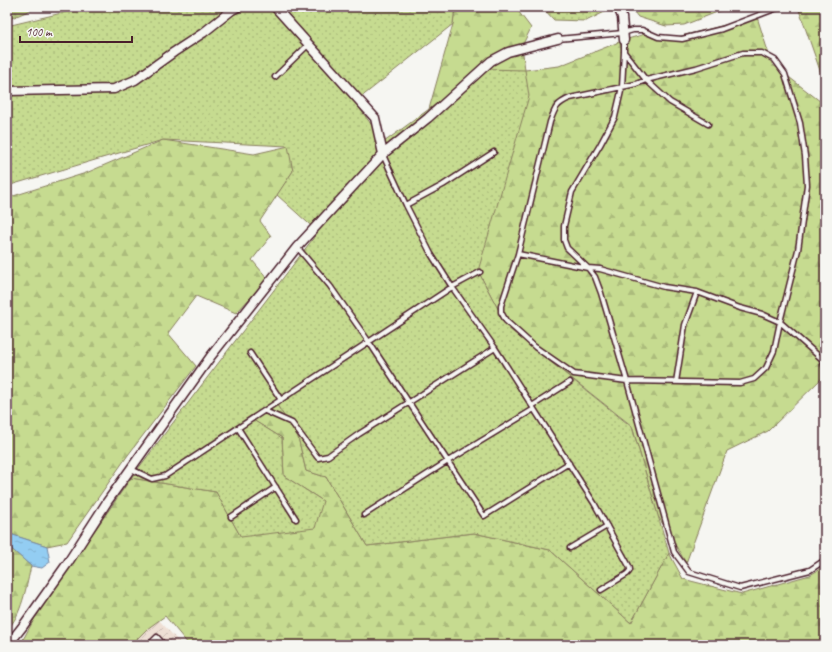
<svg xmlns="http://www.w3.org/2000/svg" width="832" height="652" viewBox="0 0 832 652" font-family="Caveat,sans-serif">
  <defs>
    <pattern id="industrial-furrows" width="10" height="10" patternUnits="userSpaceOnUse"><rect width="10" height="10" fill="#eedfd4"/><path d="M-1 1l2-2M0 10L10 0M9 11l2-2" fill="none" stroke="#cebfb6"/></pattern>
    <pattern id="forest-firs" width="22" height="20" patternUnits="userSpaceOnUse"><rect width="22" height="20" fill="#c6db90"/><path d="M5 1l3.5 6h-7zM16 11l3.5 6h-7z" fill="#acbc7c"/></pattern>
    <pattern id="garden-dots" width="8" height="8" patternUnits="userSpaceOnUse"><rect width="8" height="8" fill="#c6db90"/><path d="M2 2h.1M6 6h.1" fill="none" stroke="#acbc7c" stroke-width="1.8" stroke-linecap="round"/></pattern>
    <pattern id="water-ripples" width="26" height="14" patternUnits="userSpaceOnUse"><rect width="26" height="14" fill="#93cdf2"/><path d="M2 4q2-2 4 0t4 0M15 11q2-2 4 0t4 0" fill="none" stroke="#80b0d0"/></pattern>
  </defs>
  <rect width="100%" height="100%" fill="#f6f6f2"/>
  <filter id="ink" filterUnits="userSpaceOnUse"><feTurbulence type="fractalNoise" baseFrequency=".025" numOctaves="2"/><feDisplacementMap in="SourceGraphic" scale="8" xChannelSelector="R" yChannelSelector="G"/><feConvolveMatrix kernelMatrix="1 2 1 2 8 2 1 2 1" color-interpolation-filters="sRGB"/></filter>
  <g filter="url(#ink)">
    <path fill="url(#industrial-furrows)" d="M158 619 182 645H131L147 629Z"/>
    <path fill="url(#forest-firs)" stroke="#887d5e" d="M7 7H38L7 20Z
      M455 7H515L531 28 522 46 525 70 559 66 624 40 649 33 677 37 757 17 772 64 825 105V375L768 431 727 451 686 563 658 516 632 426 508 328 478 271 429 109 453 24Z
      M630 7H730L684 25 666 26 638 17Z
      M798 7H825V85Z
      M163 140 254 154 289 146 293 171 260 221 271 236 252 260 268 279 236 313 196 296 168 333 196 366 128 455 67 542 47 546 13 535 7 529V198L86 173Z
      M277 405 298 437 306 471 326 477 367 546 474 533 550 550 631 623 669 553 683 579 742 594 810 575 825 566V645H189L165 616 147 629 131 645H20L37 614 131 478 216 492 241 537 320 499 284 476 282 438 253 420Z
      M7 545 31 566C27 584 21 618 7 629Z"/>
    <path fill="url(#garden-dots)" stroke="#887d5e" d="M87 7H455L453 24 355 102 384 142 484 69 525 70 529 96 478 271 508 328 632 427 669 553 631 623 550 550 474 533 367 546 326 477 306 471 298 437 277 405 253 420 282 438 284 476 323 501 315 528 241 537 216 492 131 478 318 232 277 195 293 171 288 146 163 140 7 186V26Z
      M542 7H609L611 9 586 21 554 20Z"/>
    <path fill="url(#water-ripples)" stroke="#7687a2" d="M7 529 13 535 47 546 50 562 42 568 31 566 7 545Z"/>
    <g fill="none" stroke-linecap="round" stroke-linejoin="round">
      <defs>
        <path id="lane" d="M558 39 623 33 633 30H642L658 37 682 39 722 29 780 7
          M624 52 646 80 670 102 708 124
          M275 77 308 45
          M383 155 406 205 431 254 452 287 495 348 594 503 629 566C631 570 630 571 627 574L601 590
          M406 205 443 185 494 152
          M297 247 330 286 369 342 484 516 569 463
          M518 254 588 268 600 269 664 287 697 292 740 308 762 314 780 322 774 351 766 368 754 379 740 383 627 381 601 293 595 277 588 268 567 248 564 240V226L572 192 600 145 615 117 622 87 624 52V40
          M250 353 281 400
          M825 367 822 359 780 322 798 250 807 185 805 156 800 123 785 74 775 60 762 53H743L696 68 646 80 636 84 570 98C556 104 555 108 550 122L518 254 501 306V312L506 321 515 329 535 347 574 374 627 381 674 552 689 572 740 588 810 570 825 560
          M676 382 685 325 697 292
          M532 406 570 382
          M265 411 292 423 318 458 328 456 359 434 495 348
          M238 428 296 519
          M131 469 152 479 165 476 452 287 480 272
          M364 515 448 461 534 409
          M231 517 276 487
          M570 548 607 526
          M149 645 157 637 164 645"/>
        <path id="street" d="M275 7 375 118 383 154
          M618 7 622 17 624 40
          M7 91 114 89 135 80 174 52 203 33 232 10 238 7
          M8 645 23 626 67 564 107 502 211 356 297 247 383 154 428 118 491 61 508 52 558 39"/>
      </defs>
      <use href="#lane" stroke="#4a1f2b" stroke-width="7"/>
      <use href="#street" stroke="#4a1f2b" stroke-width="11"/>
      <use href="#lane" stroke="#f6f6f2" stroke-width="4"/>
      <use href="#street" stroke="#f6f6f2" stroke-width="8"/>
    </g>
  </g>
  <rect width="832" height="652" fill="none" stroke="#f6f6f2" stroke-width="24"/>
  <rect x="12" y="12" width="808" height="628" fill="none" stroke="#4a1f2b" stroke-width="1.5" filter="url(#ink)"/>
  <path d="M20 36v6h112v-6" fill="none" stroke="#4a1f2b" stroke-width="2"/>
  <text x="26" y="36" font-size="12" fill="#4a1f2b" stroke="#f6f6f2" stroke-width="3" paint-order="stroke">100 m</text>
</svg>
